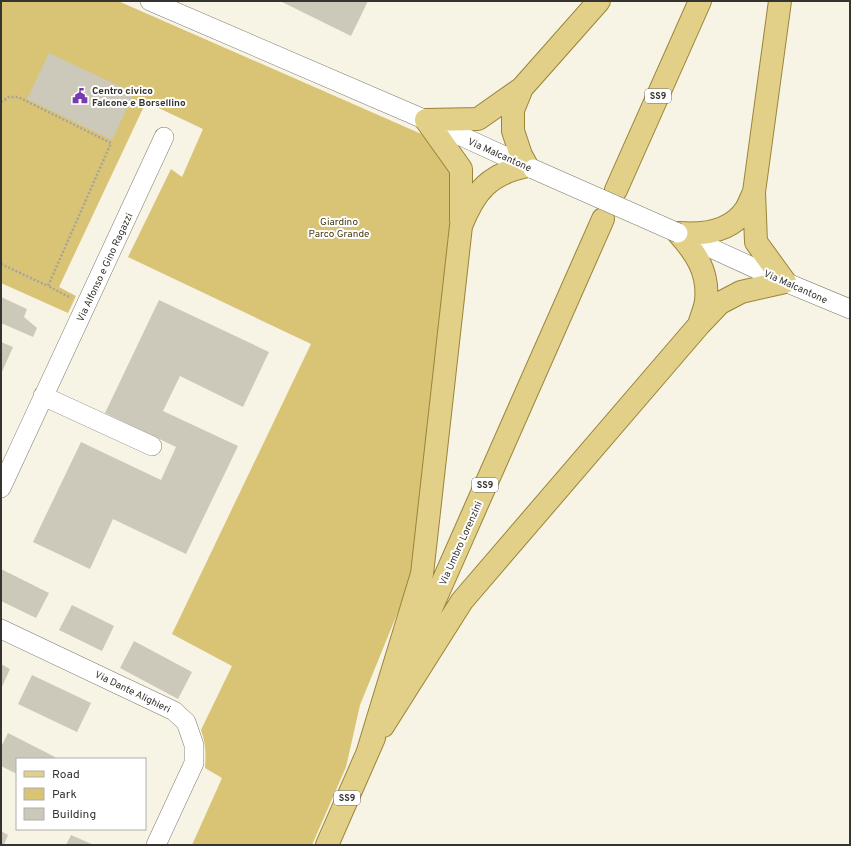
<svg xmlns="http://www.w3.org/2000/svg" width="851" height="846" viewBox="0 0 851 846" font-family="Overpass,sans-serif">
  <rect width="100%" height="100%" fill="#f7f3e5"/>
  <path fill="#d9c375" d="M1 1H118L426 136 455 177 419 541 406 592 360 705 346 767 312 845H192L222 778 205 768C206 755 206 743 201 730L232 666 172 634 311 344 128 257 171 169 182 177 203 129 146 102 59 287 76 296 68 313 1 283Z"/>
  <path fill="#ccc9bb" d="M280 1H368L351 36Z
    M49 53 134 93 112 140 27 99Z
    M1 297 27 309 24 317 37 328 33 337 1 323Z
    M159 300 269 352 243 407 180 376 163 411 238 446 186 554 113 519 90 569 33 542 81 442 161 480 176 447 105 413Z
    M1 342 13 347 1 374Z
    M1 569 49 593 36 618 1 601Z
    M72 605 114 626 102 651 59 630Z
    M134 641 192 672 178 699 120 668Z
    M1 664 10 669 1 689Z
    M32 675 91 703 77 732 18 704Z
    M8 733 55 757V759H17V774L1 766V747Z
    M1 831 8 835 4 845H1Z
    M71 835 94 845H66Z"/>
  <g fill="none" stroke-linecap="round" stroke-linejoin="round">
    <defs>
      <path id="minor" d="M150 1 426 120 533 169
        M678 233 785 282 850 309
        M43 396 152 446
        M1 488 164 137
        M1 629 174 711 186 722 194 745V763L156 845"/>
      <path id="primary" d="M426 120 461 169V220
        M426 120 478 119 522 88
        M616 190 700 1
        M678 233C702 235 731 232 746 209 749 204 751 198 754 192L780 1
        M700 324 720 303 741 292 785 282 756 242 754 192
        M407 663 603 219
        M383 726 462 601 699 325C701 317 705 309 706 301 709 272 696 253 678 233
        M368 751 422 574 461 226C475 191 489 174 527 166L521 155 513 131V110L522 88 599 1
        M327 845 374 738"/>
    </defs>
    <use href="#minor" stroke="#7d7a6e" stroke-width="20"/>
    <use href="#primary" stroke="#998537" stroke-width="24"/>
    <path stroke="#a7a49a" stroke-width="2.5" stroke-dasharray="2 2" stroke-linecap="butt" d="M1 102 9 97H18L111 143 48 286 71 298
      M1 264 48 286"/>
    <use href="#minor" stroke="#fff" stroke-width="19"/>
    <use href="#primary" stroke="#e2d089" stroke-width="22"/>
    <defs>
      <path id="minor-bridge" d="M533 169 678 233"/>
    </defs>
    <use href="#minor-bridge" stroke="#7d7a6e" stroke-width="20" stroke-linecap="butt"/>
    <use href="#minor-bridge" stroke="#fff" stroke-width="19"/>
  </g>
  <defs>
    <symbol id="civic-bare" viewBox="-9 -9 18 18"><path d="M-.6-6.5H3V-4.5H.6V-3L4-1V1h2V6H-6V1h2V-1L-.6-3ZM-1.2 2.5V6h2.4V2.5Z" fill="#773aaf" stroke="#fff" stroke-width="2.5" paint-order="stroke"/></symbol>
  </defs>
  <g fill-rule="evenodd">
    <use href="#civic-bare" x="69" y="85" width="22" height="22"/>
  </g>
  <g text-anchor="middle" stroke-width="4" stroke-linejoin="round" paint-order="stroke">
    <g fill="#fff" stroke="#72716d" stroke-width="1">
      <rect x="645" y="89" width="26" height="14" rx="3"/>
      <rect x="472" y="478" width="26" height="14" rx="3"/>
      <rect x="334" y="791" width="26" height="14" rx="3"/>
    </g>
    <g font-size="9" font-weight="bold" fill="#36342f">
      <text x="658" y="99">SS9</text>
      <text x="485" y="488">SS9</text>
      <text x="347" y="801">SS9</text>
    </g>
    <g font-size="10" font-weight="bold" fill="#36342f" stroke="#fff" text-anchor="start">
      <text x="92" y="94">Centro civico<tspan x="92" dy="12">Falcone e Borsellino</tspan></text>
    </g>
    <g font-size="10" fill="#36342f" stroke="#fff">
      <text transform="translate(500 154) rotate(24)" y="4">Via Malcantone</text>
      <text transform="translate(104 267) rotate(-65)" y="4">Via Alfonso e Gino Ragazzi</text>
      <text transform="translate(796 286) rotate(24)" y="4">Via Malcantone</text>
      <text transform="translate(460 543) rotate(-66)" y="4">Via Umbro Lorenzini</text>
      <text transform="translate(133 691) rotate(26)" y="4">Via Dante Alighieri</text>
    </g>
    <g font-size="10" fill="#43390f" stroke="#fff">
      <text x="339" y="225">Giardino<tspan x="339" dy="12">Parco Grande</tspan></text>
    </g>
  </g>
  <rect width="851" height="846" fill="none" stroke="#36342f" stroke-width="4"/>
  <rect x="16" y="758" width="130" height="72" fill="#ffffff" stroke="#afaeac"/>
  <rect x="24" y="771" width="20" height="6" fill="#e2d089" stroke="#afaeac"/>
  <text x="52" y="778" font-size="12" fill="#36342f">Road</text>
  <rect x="24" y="788" width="20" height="12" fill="#d9c375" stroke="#afaeac"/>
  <text x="52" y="798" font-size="12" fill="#36342f">Park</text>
  <rect x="24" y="808" width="20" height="12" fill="#ccc9bb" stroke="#afaeac"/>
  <text x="52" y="818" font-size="12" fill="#36342f">Building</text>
</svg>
